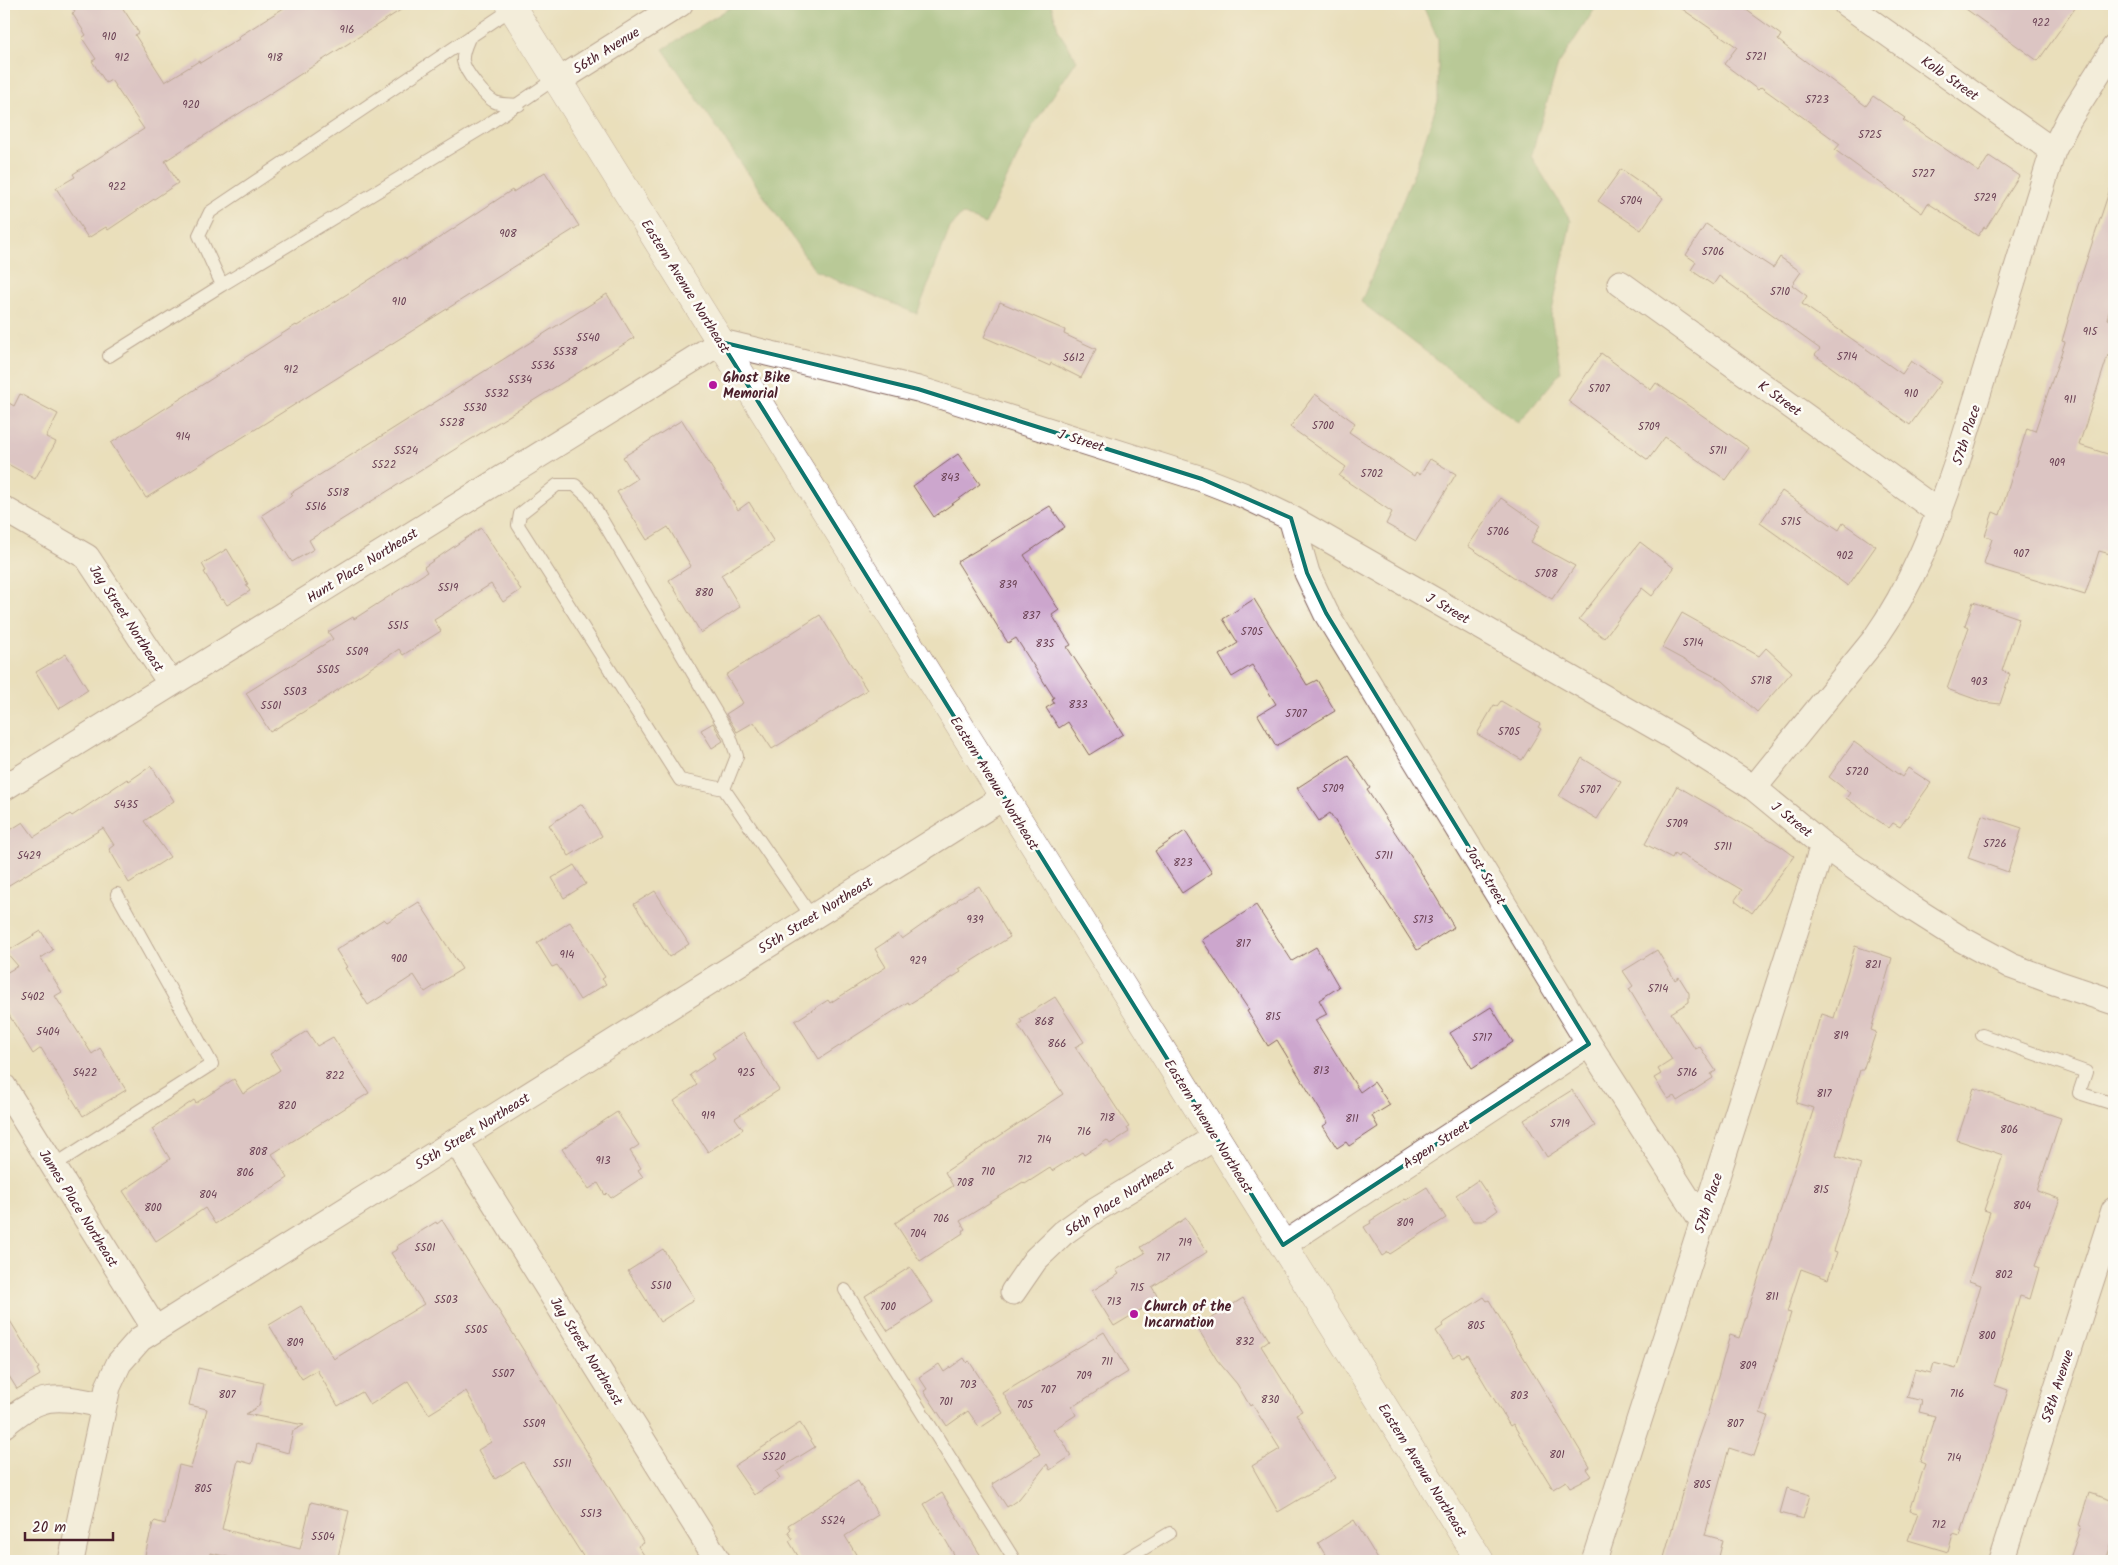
<svg xmlns="http://www.w3.org/2000/svg" width="2118" height="1565" viewBox="0 0 2118 1565" font-family="Kalam,sans-serif">
  <rect width="100%" height="100%" fill="#fdfcf7"/>
  <filter id="ink" filterUnits="userSpaceOnUse"><feTurbulence type="fractalNoise" baseFrequency=".02" numOctaves="2"/><feDisplacementMap in="SourceGraphic" scale="10" xChannelSelector="R" yChannelSelector="G"/><feConvolveMatrix kernelMatrix="1 2 1 2 8 2 1 2 1" color-interpolation-filters="sRGB"/></filter>
  <filter id="wash" filterUnits="userSpaceOnUse"><feTurbulence type="fractalNoise" baseFrequency=".0096" numOctaves="4" result="noise"/><feDisplacementMap in="SourceGraphic" scale="20" xChannelSelector="R" yChannelSelector="G"/><feGaussianBlur stdDeviation="1.12" result="paint"/><feColorMatrix in="noise" values="0 0 0 0 0 0 0 0 0 0 0 0 0 0 0 0 0 1.4 0 .05"/><feComposite in="paint" operator="in"/></filter>
  <g filter="url(#wash)">
    <rect width="100%" height="100%" fill="#eadfbb"/>
    <path fill="#7eb06c" stroke="#64684c" d="M736 4H1051L1059 32 1077 60 1032 127 985 224 962 214 950 228 917 314 815 271 663 49Z
      M1422 4H1598L1558 65 1531 156 1571 221 1551 316 1561 372 1519 423 1361 302 1412 178 1438 101V40Z"/>
    <g id="blocks">
      <path fill="#cca6cd" d="M71 4H120L139 33 135 35 165 82 199 61 200 63 239 39 238 37 290 4H410L165 161 178 183 108 230 106 227 88 238 56 188 75 177 73 174 144 129 111 80 106 83 92 61 96 59 82 38 86 35 72 13 75 12Z
        M1675 4H1738L1781 35 1778 40 1789 49 1866 106 1873 96 1905 118 1903 120 1979 172 1989 156 2019 176 1986 228 1984 227 1978 236 1928 203 1922 213 1835 150 1840 144 1761 87 1758 90 1724 64 1737 47Z
        M1959 4H2078L2038 61Z
        M1621 169 1663 198 1641 230 1598 201Z
        M545 172 579 226 146 498 111 443 296 325 297 326 405 257 406 259 436 240 512 190 513 192Z
        M2110 189 2114 190V296L2107 319 2114 321V357L2108 355 2079 445 2114 456V555L2099 551 2085 595 1985 565 1984 563 1992 539 1985 536 1993 512 2000 515 2027 428 2035 431 2065 342 2062 341 2078 286Z
        M1706 224 1773 268 1780 257 1801 272 1792 285 1807 296 1802 304 1902 374 1911 361 1941 382 1910 425 1815 355 1820 349 1719 276 1713 285 1691 270 1696 262 1686 255Z
        M607 294 634 338 309 540 314 549 292 562 262 515 293 495 291 493Z
        M1000 302 1065 330 1064 334 1096 349 1081 378 1051 363 1050 366 984 337Z
        M1601 353 1651 390 1656 383 1749 448 1726 480 1665 437 1648 460 1568 401Z
        M20 394 58 414 46 437 56 442 35 479 4 462V400L14 406Z
        M1315 394 1355 423 1349 432 1414 476 1416 472 1420 475 1430 459 1456 474 1416 541 1386 524 1392 512 1339 476 1346 467 1290 427Z
        M682 420 738 510 749 502 774 542 721 575 740 607 701 633 669 580 691 566 668 527 647 540 617 492 637 479 623 457Z
        M958 454 980 484 934 517 913 486Z
        M1782 491 1839 530 1843 523 1876 546 1848 586 1760 523Z
        M1501 498 1540 525 1531 542 1575 566 1552 599 1515 578 1468 546Z
        M1050 506 1065 527 1024 555 1059 610 1052 615 1071 645 1067 647 1123 734 1089 755 1068 722 1059 728 1046 708 1054 703 1052 700 1054 698 1016 638 1008 643 957 562Z
        M481 528 521 590 503 602 491 584 434 620 441 631 403 655 399 649 318 703 270 732 246 693 333 639 328 632 353 617 354 619 427 572 424 567Z
        M1640 542 1674 568 1652 596 1642 588 1604 638 1579 619Z
        M227 549 248 584 246 585 250 591 227 605 223 599 221 600 204 572 206 571 202 564Z
        M1254 599 1307 685 1317 680 1335 711 1276 746 1258 715 1276 704 1252 665 1232 677 1219 655 1238 643 1223 619Z
        M1973 602 2019 618 2002 671 2010 674 2000 704 1983 702 1947 689 1969 627 1965 625Z
        M1682 613 1759 656 1766 648 1792 672 1757 712 1723 681 1662 648Z
        M820 615 867 690 772 749 754 722 737 732 726 714 743 703 726 675Z
        M66 654 88 690 58 709 36 672Z
        M1501 701 1540 724 1538 727 1541 729 1522 760 1477 734 1494 705 1497 706Z
        M713 723 723 741 712 748 701 730Z
        M1854 742 1902 777 1908 768 1931 783 1900 827 1893 823 1889 828 1846 798 1850 793 1829 777Z
        M1348 755 1370 788 1367 790 1414 861 1454 927 1417 950 1330 813 1319 821 1297 788Z
        M1582 758 1621 782 1597 819 1559 796Z
        M151 766 174 801 144 821 170 857 129 883 109 849 114 845 103 828 4 888V834L23 822 34 837 70 814 72 816 127 779 129 781Z
        M1677 786 1779 845 1794 856 1752 913 1735 900 1742 890 1680 854 1678 857 1674 854 1672 858 1645 844Z
        M582 804 602 836 569 856 549 825Z
        M1982 815 2022 828 2008 872 1968 858Z
        M1185 831 1212 873 1182 893 1155 851Z
        M574 865 586 884 564 898 552 878Z
        M979 886 1010 937 959 969 961 972 909 1004 908 1002 819 1059 795 1021 828 1000 830 1003 886 967 875 949 898 934 902 939 958 900 957 899Z
        M655 891 689 944 669 957 634 904Z
        M419 902 462 969 425 992 414 975 368 1005 345 968 347 967 336 950 384 919 387 922Z
        M1256 905 1292 961 1316 947 1339 987 1319 1000 1327 1014 1315 1020 1360 1092 1374 1082 1390 1105 1372 1116 1378 1127 1349 1146 1346 1142 1337 1148 1323 1126 1328 1123 1277 1040 1268 1046 1247 1011 1249 1010 1202 940Z
        M570 922 605 977 602 979 606 984 580 1000 563 973 557 965 552 967 537 943Z
        M41 931 53 950 41 958 62 992 55 996 92 1054 100 1048 126 1090 83 1116 41 1048 33 1054 4 1007V974L18 966 6 952Z
        M1855 946 1892 958 1871 1030 1876 1032 1863 1070H1860L1836 1156 1861 1164 1834 1251 1837 1252 1828 1279 1801 1269 1787 1312 1791 1313 1760 1413 1768 1416 1754 1456 1729 1448 1705 1535 1723 1540 1718 1561H1663L1690 1465 1707 1416 1730 1335 1739 1338 1814 1108 1796 1103 1819 1020H1820L1822 1014 1834 1018Z
        M1657 950 1675 980 1679 977 1689 993V1002L1671 1013 1695 1049 1700 1047 1716 1071 1711 1074 1713 1078 1677 1101 1674 1096 1668 1099 1654 1078 1661 1074 1658 1069 1672 1060 1629 989 1633 986 1623 971Z
        M1055 997 1084 1042 1075 1047 1106 1092 1129 1127 1127 1128 1129 1132 1110 1144 1107 1140 1084 1155 1082 1152 1052 1171 1050 1168 1025 1184 1023 1182 960 1221 965 1229 962 1231 963 1233 920 1261 895 1223 953 1186 945 1172 1063 1094 1018 1025 1022 1022 1020 1019Z
        M1491 1007 1513 1042 1472 1068 1450 1033Z
        M307 1031 317 1046 333 1037 369 1093 272 1154 288 1178 215 1224 205 1208 156 1241 123 1191 170 1159 152 1129 194 1100 196 1103 234 1079 243 1094 280 1070 270 1054Z
        M743 1033 779 1090 735 1118 743 1129 708 1152 674 1101 697 1085 690 1075 715 1058 712 1053Z
        M1974 1088 2061 1118 2037 1191 2060 1199 2035 1266 2039 1268 2030 1299 2020 1296 1994 1385 2008 1390 1998 1422 1960 1536 1953 1534 1948 1552 1908 1540 1918 1513 1910 1511 1925 1464 1920 1462 1935 1416 1919 1412 1922 1401 1907 1397 1915 1369 1931 1373 1934 1363 1956 1369 1981 1285 1969 1281 1990 1212 1984 1210 2003 1155 1957 1140Z
        M1572 1090 1595 1126 1547 1157 1524 1120Z
        M617 1112 639 1145 630 1151 641 1168 638 1170 643 1177 611 1198 607 1193 605 1195 598 1183 589 1189 562 1149Z
        M1478 1180 1498 1210 1483 1221H1473L1456 1195Z
        M1427 1187 1446 1218 1390 1254 1388 1252 1382 1256 1364 1227 1371 1223 1370 1221 1405 1199 1406 1200Z
        M1186 1218 1207 1252 1152 1287 1159 1299 1114 1326 1092 1291 1119 1274 1116 1270 1145 1253 1141 1247Z
        M442 1220 644 1543 638 1546 648 1561H586L523 1462 495 1479 478 1450 491 1442 480 1416 466 1391 429 1414 408 1381 370 1405 362 1392 338 1406 317 1370 302 1379 269 1325 301 1306 334 1359 424 1304 391 1253 398 1249 397 1246 436 1222 437 1224Z
        M663 1249 695 1299 660 1322 628 1271Z
        M910 1267 933 1302 888 1331 865 1296Z
        M1484 1297 1487 1301 1489 1300 1590 1467 1587 1469 1592 1476 1570 1487 1566 1481 1553 1489 1513 1424 1510 1426 1467 1354 1462 1357 1459 1353 1453 1357 1436 1331 1443 1326 1442 1324Z
        M1243 1298 1269 1340 1261 1346 1302 1411 1296 1414 1335 1478 1278 1512 1252 1466 1280 1449 1252 1404 1250 1406 1237 1384 1217 1360 1197 1327Z
        M4 1311 39 1368 37 1369 40 1375 17 1389 4 1368Z
        M1104 1332 1128 1372 1072 1407 1076 1415 1053 1430 1064 1443 1071 1456 1050 1470 1047 1464 1019 1499 1007 1507 992 1484 1040 1454 1003 1393Z
        M964 1358 967 1363 969 1361 1003 1413 980 1428 968 1411 947 1426 924 1391 927 1389 919 1377 939 1364 944 1372Z
        M198 1368 264 1383 259 1406 246 1414 304 1425 293 1431 288 1453 257 1444 252 1464 238 1460 222 1529 300 1549 311 1502 349 1511 337 1561H244L211 1553 210 1561H173L145 1555 153 1523 155 1521 165 1524 179 1465 191 1468 207 1409 189 1405Z
        M800 1423 815 1447 776 1471 780 1478 754 1495 734 1466Z
        M858 1481 878 1515 845 1536 860 1561H801L789 1541 793 1539 788 1532 791 1529 788 1525Z
        M1787 1488 1810 1495 1803 1519 1780 1513Z
        M942 1493 984 1561H958L924 1504Z
        M2089 1493 2114 1501V1535L2106 1561H2069L2081 1526 2079 1525Z
        M1354 1520 1379 1561H1329L1318 1543Z"/>
    </g>
  </g>
  <g filter="url(#ink)">
    <use href="#blocks" fill-opacity="0" stroke="#82625d" stroke-width="1"/>
    <g fill="none" stroke-linecap="round" stroke-linejoin="round">
      <defs>
        <path id="service" d="M513 8 210 212 199 235 222 285 484 127 556 78
          M469 38C466 45 462 53 463 61 465 72 485 97 495 102 501 105 512 104 519 105
          M109 356 222 285
          M724 789 680 780 518 525 520 514 557 485H575L589 498 730 736 737 756 724 789 812 917
          M1982 1035 2086 1072 2079 1093 2114 1104
          M53 1166 212 1064 117 894
          M845 1290 1015 1561
          M1123 1561 1170 1533"/>
        <path id="minor" d="M1846 4 2053 151
          M558 81 680 4
          M1620 283 1940 513
          M4 509 87 557 171 684
          M1291 518 1307 573 1326 613 1589 1044 1702 1221
          M4 788 721 342 918 389 1202 479 1243 495 1291 518 1680 741 1754 788 1823 845 1909 906 1961 939 2011 966 2057 983 2114 1002
          M1754 788 1874 640C1912 586 1936 524 1957 462L2053 151 2069 119 2114 48
          M4 1087 155 1329
          M456 1141 718 1561
          M1283 1245 1589 1044
          M1013 1292 1035 1260 1063 1233 1095 1210 1216 1137
          M4 1425C42 1392 56 1396 103 1405
          M71 1561 108 1387 119 1363 140 1339 1004 797
          M1594 1561 1823 845
          M2001 1561 2114 1210"/>
        <path id="secondary" d="M510 4 1480 1561"/>
      </defs>
      <use href="#service" stroke="#82625d" stroke-width="14"/>
      <use href="#minor" stroke="#82625d" stroke-width="27"/>
      <use href="#secondary" stroke="#82625d" stroke-width="29"/>
      <use href="#service" stroke="#fff" stroke-width="12"/>
      <use href="#minor" stroke="#fff" stroke-width="25"/>
      <use href="#secondary" stroke="#fff" stroke-width="28"/>
    </g>
  </g>
  <path d="M0 0H2118V1565H0ZM721 342 918 389 1202 479 1291 518 1307 573 1326 613 1589 1044 1283 1245Z" fill="#eadfbb" fill-opacity=".55" fill-rule="evenodd"/>
  <path fill="none" stroke="#0f766e" stroke-width="4" stroke-linejoin="round" d="M721 342 918 389 1202 479 1291 518 1307 573 1326 613 1589 1044 1283 1245Z"/>
  <g fill="#b5179e" stroke="#fdfcf7" stroke-width="2">
    <circle cx="713" cy="385" r="5"/>
    <circle cx="1134" cy="1314" r="5"/>
  </g>
  <g text-anchor="middle" stroke-width="5" stroke-linejoin="round" paint-order="stroke">
    <g font-size="11" fill="#6a4154">
      <text x="2041" y="26">922</text>
      <text x="347" y="33">916</text>
      <text x="109" y="40">910</text>
      <text x="1756" y="60">5721</text>
      <text x="122" y="61">912</text>
      <text x="275" y="61">918</text>
      <text x="1817" y="103">5723</text>
      <text x="191" y="108">920</text>
      <text x="1870" y="138">5725</text>
      <text x="1923" y="177">5727</text>
      <text x="117" y="190">922</text>
      <text x="1985" y="201">5729</text>
      <text x="1631" y="204">5704</text>
      <text x="508" y="237">908</text>
      <text x="1713" y="255">5706</text>
      <text x="1780" y="295">5710</text>
      <text x="399" y="305">910</text>
      <text x="2090" y="335">915</text>
      <text x="588" y="341">5540</text>
      <text x="565" y="355">5538</text>
      <text x="1847" y="360">5714</text>
      <text x="1074" y="361">5612</text>
      <text x="543" y="369">5536</text>
      <text x="291" y="373">912</text>
      <text x="520" y="383">5534</text>
      <text x="1599" y="392">5707</text>
      <text x="497" y="397">5532</text>
      <text x="1911" y="397">910</text>
      <text x="2070" y="403">911</text>
      <text x="475" y="411">5530</text>
      <text x="452" y="426">5528</text>
      <text x="1323" y="429">5700</text>
      <text x="1649" y="430">5709</text>
      <text x="183" y="440">914</text>
      <text x="406" y="454">5524</text>
      <text x="1718" y="454">5711</text>
      <text x="2057" y="466">909</text>
      <text x="384" y="468">5522</text>
      <text x="1372" y="477">5702</text>
      <text x="950" y="481">843</text>
      <text x="338" y="496">5518</text>
      <text x="316" y="510">5516</text>
      <text x="1791" y="525">5715</text>
      <text x="1498" y="535">5706</text>
      <text x="2021" y="557">907</text>
      <text x="1845" y="559">902</text>
      <text x="1546" y="577">5708</text>
      <text x="1008" y="588">839</text>
      <text x="448" y="591">5519</text>
      <text x="704" y="596">880</text>
      <text x="1031" y="619">837</text>
      <text x="398" y="629">5515</text>
      <text x="1252" y="635">5705</text>
      <text x="1693" y="646">5714</text>
      <text x="1045" y="647">835</text>
      <text x="357" y="655">5509</text>
      <text x="328" y="673">5505</text>
      <text x="1761" y="684">5718</text>
      <text x="1979" y="685">903</text>
      <text x="295" y="695">5503</text>
      <text x="1078" y="708">833</text>
      <text x="271" y="709">5501</text>
      <text x="1296" y="717">5707</text>
      <text x="1509" y="735">5705</text>
      <text x="1857" y="775">5720</text>
      <text x="1333" y="792">5709</text>
      <text x="1590" y="793">5707</text>
      <text x="126" y="808">5435</text>
      <text x="1677" y="827">5709</text>
      <text x="1995" y="847">5726</text>
      <text x="1723" y="850">5711</text>
      <text x="29" y="859">5429</text>
      <text x="1384" y="859">5711</text>
      <text x="1183" y="866">823</text>
      <text x="975" y="923">939</text>
      <text x="1423" y="923">5713</text>
      <text x="1243" y="947">817</text>
      <text x="567" y="958">914</text>
      <text x="399" y="962">900</text>
      <text x="918" y="964">929</text>
      <text x="1873" y="968">821</text>
      <text x="1658" y="992">5714</text>
      <text x="33" y="1000">5402</text>
      <text x="1273" y="1020">815</text>
      <text x="1044" y="1025">868</text>
      <text x="48" y="1035">5404</text>
      <text x="1841" y="1039">819</text>
      <text x="1482" y="1041">5717</text>
      <text x="1057" y="1047">866</text>
      <text x="1321" y="1074">813</text>
      <text x="85" y="1076">5422</text>
      <text x="746" y="1076">925</text>
      <text x="1687" y="1076">5716</text>
      <text x="335" y="1079">822</text>
      <text x="1824" y="1097">817</text>
      <text x="287" y="1109">820</text>
      <text x="708" y="1119">919</text>
      <text x="1107" y="1121">718</text>
      <text x="1352" y="1122">811</text>
      <text x="1560" y="1127">5719</text>
      <text x="2009" y="1133">806</text>
      <text x="1084" y="1135">716</text>
      <text x="1044" y="1143">714</text>
      <text x="258" y="1155">808</text>
      <text x="1025" y="1163">712</text>
      <text x="603" y="1164">913</text>
      <text x="988" y="1175">710</text>
      <text x="245" y="1176">806</text>
      <text x="965" y="1186">708</text>
      <text x="1821" y="1193">815</text>
      <text x="208" y="1198">804</text>
      <text x="2022" y="1209">804</text>
      <text x="153" y="1211">800</text>
      <text x="941" y="1222">706</text>
      <text x="1405" y="1226">809</text>
      <text x="918" y="1237">704</text>
      <text x="1185" y="1246">719</text>
      <text x="425" y="1251">5501</text>
      <text x="1163" y="1261">717</text>
      <text x="2004" y="1278">802</text>
      <text x="661" y="1289">5510</text>
      <text x="1137" y="1291">715</text>
      <text x="1772" y="1300">811</text>
      <text x="446" y="1303">5503</text>
      <text x="1114" y="1305">713</text>
      <text x="888" y="1310">700</text>
      <text x="1476" y="1329">805</text>
      <text x="476" y="1333">5505</text>
      <text x="1987" y="1339">800</text>
      <text x="1245" y="1345">832</text>
      <text x="295" y="1346">809</text>
      <text x="1107" y="1365">711</text>
      <text x="1748" y="1369">809</text>
      <text x="503" y="1377">5507</text>
      <text x="1084" y="1379">709</text>
      <text x="968" y="1388">703</text>
      <text x="1048" y="1393">707</text>
      <text x="1957" y="1397">716</text>
      <text x="227" y="1398">807</text>
      <text x="1519" y="1399">803</text>
      <text x="1270" y="1403">830</text>
      <text x="946" y="1405">701</text>
      <text x="1025" y="1408">705</text>
      <text x="534" y="1427">5509</text>
      <text x="1735" y="1427">807</text>
      <text x="1557" y="1458">801</text>
      <text x="774" y="1460">5520</text>
      <text x="1954" y="1461">714</text>
      <text x="562" y="1467">5511</text>
      <text x="1702" y="1488">805</text>
      <text x="203" y="1492">805</text>
      <text x="591" y="1517">5513</text>
      <text x="833" y="1524">5524</text>
      <text x="1939" y="1528">712</text>
      <text x="323" y="1540">5504</text>
    </g>
    <g font-size="14" fill="#4a1f2b" stroke="#fdfcf7">
      <text transform="translate(606 50) rotate(-32)" y="5">56th Avenue</text>
      <text transform="translate(1950 78) rotate(35)" y="5">Kolb Street</text>
      <text transform="translate(686 286) rotate(58)" y="5">Eastern Avenue Northeast</text>
      <text transform="translate(1780 398) rotate(36)" y="5">K Street</text>
      <text transform="translate(1966 435) rotate(-72)" y="5">57th Place</text>
      <text transform="translate(1081 440) rotate(17)" y="5">J Street</text>
      <text transform="translate(362 565) rotate(-32)" y="5">Hunt Place Northeast</text>
      <text transform="translate(1448 608) rotate(30)" y="5">J Street</text>
      <text transform="translate(127 618) rotate(57)" y="5">Jay Street Northeast</text>
      <text transform="translate(995 783) rotate(58)" y="5">Eastern Avenue Northeast</text>
      <text transform="translate(1792 819) rotate(39)" y="5">J Street</text>
      <text transform="translate(1486 875) rotate(59)" y="5">Jost Street</text>
      <text transform="translate(815 915) rotate(-32)" y="5">55th Street Northeast</text>
      <text transform="translate(1209 1126) rotate(58)" y="5">Eastern Avenue Northeast</text>
      <text transform="translate(472 1131) rotate(-32)" y="5">55th Street Northeast</text>
      <text transform="translate(1436 1144) rotate(-33)" y="5">Aspen Street</text>
      <text transform="translate(1119 1198) rotate(-33)" y="5">56th Place Northeast</text>
      <text transform="translate(1708 1203) rotate(-72)" y="5">57th Place</text>
      <text transform="translate(79 1208) rotate(58)" y="5">James Place Northeast</text>
      <text transform="translate(587 1351) rotate(58)" y="5">Jay Street Northeast</text>
      <text transform="translate(2057 1386) rotate(-72)" y="5">58th Avenue</text>
      <text transform="translate(1423 1470) rotate(58)" y="5">Eastern Avenue Northeast</text>
    </g>
    <g font-size="14" font-weight="bold" fill="#4a1f2b" stroke="#fdfcf7" text-anchor="start">
      <text x="723" y="382">Ghost Bike<tspan x="723" dy="16">Memorial</tspan></text>
      <text x="1144" y="1311">Church of the<tspan x="1144" dy="16">Incarnation</tspan></text>
    </g>
  </g>
  <rect width="2118" height="1565" fill="none" stroke="#fdfcf7" stroke-width="20"/>
  <path d="M25 1532v8h88v-8" fill="none" stroke="#4a1f2b" stroke-width="2.5"/>
  <text x="32" y="1532" font-size="15" fill="#4a1f2b" stroke="#fdfcf7" stroke-width="4" paint-order="stroke">20 m</text>
</svg>
